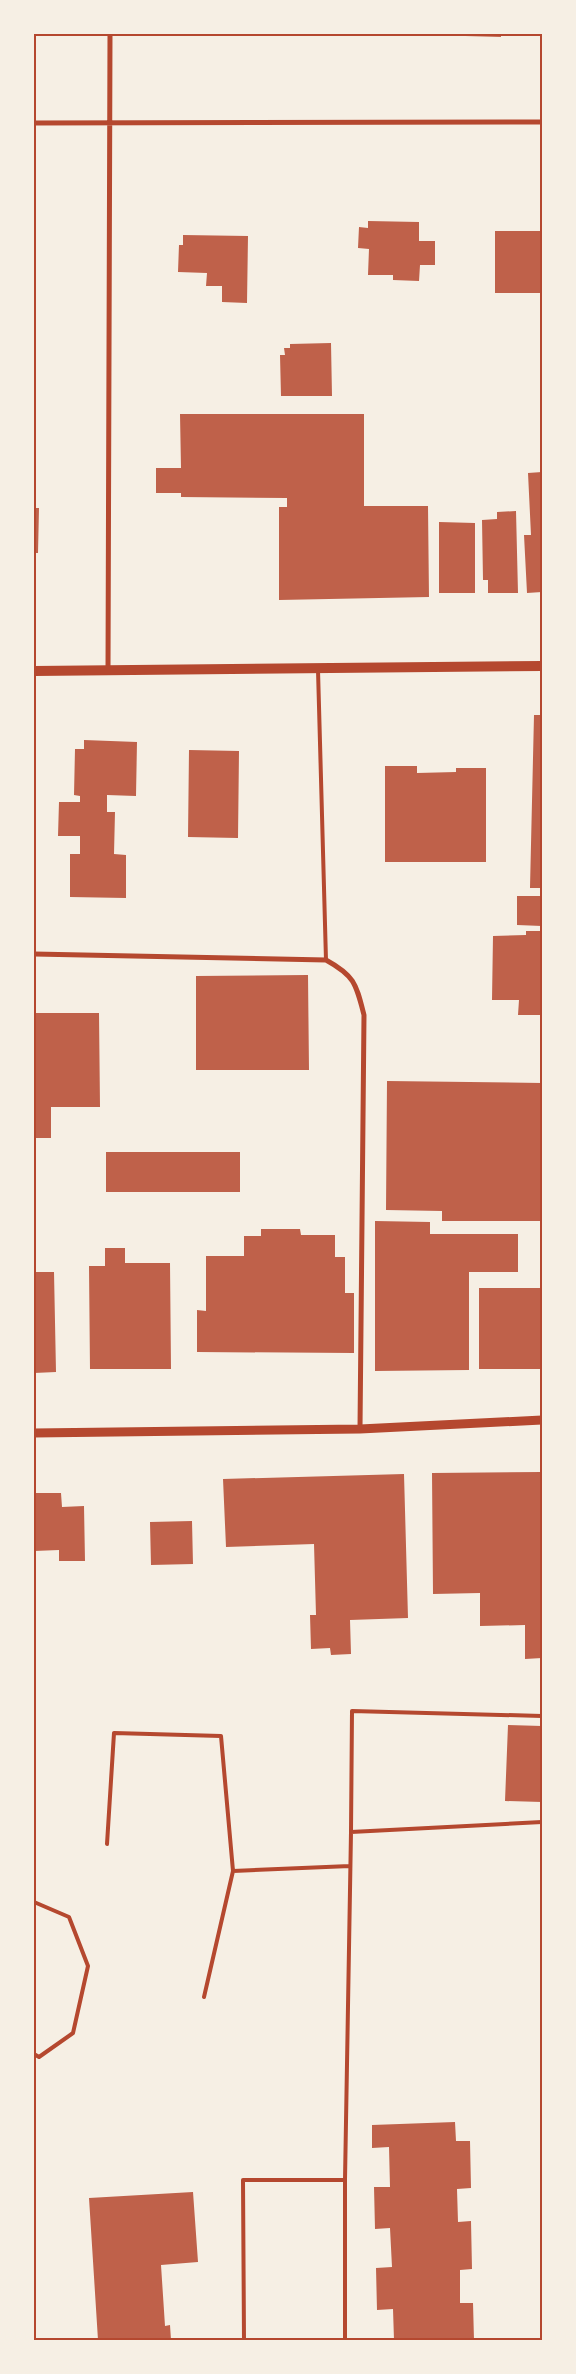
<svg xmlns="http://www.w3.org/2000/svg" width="576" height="2374" viewBox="0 0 576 2374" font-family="Lato,sans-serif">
  <rect width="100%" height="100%" fill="#f6efe4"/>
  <path fill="#bf614a" d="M465 34H501V37L465 36Z
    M368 221 419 222V241H435V265H420L419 281 393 280V275H368L369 249 358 248 359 227 368 228Z
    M495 231H542V293H495Z
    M183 235 248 236 247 303 222 302V286H206L207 273 178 272 179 245H183Z
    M331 343 332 396H281L280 355H285L284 348H290V344Z
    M180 414H364V506H428L429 597 279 600V507H287V498L181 497V493H156V468H181Z
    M542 472V592L527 593 524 535H531L528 473Z
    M34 508H39L38 553H34Z
    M516 511 518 593H488V580H483L482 520 497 519V512Z
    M439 522 475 523V593H439Z
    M534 715H542V926L517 925V896H540V888H530Z
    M84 740 137 742 136 796 107 795V812H115L114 854 126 855V898L70 897V854H80V836H58L59 802H80V796L74 795 75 749H84Z
    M189 750 239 751 238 838 188 837Z
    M385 766H417V773L456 772V768H486V862H385Z
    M526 931H542V1015H518L519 1000H492L493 936 526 935Z
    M308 975 309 1070H196V976Z
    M34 1013H99L100 1107H51V1138H34Z
    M387 1081 542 1083V1221H442V1211L386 1210Z
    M106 1152H240V1192H106Z
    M375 1221 430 1222V1234H518V1272H469V1370L375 1371Z
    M261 1229H300L301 1235H335V1257H345V1293H354V1353L197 1352V1310L206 1311V1256H244V1236H261Z
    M105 1248H125V1263H170L171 1369H90L89 1266H105Z
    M34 1272H54L56 1372 34 1373Z
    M479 1288H542V1369H479Z
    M542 1472V1658L525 1659V1625L480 1626V1593L433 1594 432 1473Z
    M404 1474 408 1618 350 1620 351 1654 331 1655 330 1648 311 1649 310 1615H316L314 1544 226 1547 223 1479Z
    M34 1493H61L62 1507 84 1506 85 1561H59V1550L34 1551Z
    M192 1521 193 1564 151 1565 150 1522Z
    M508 1725 542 1726V1802L505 1801Z
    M455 2122 456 2141H470L471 2188 457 2189 458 2222 471 2221 472 2269 460 2270V2303H473L474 2340H394L393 2309 377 2310 376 2268 392 2267 390 2228 375 2229 374 2187H390L389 2147 372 2148V2125Z
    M193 2192 198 2262 161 2265 165 2326 170 2325 171 2340H98L89 2198Z"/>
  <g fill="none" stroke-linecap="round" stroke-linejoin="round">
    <path stroke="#b5482f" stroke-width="4" d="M318 670 326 960
      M351 1832 352 1711 542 1716
      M107 1844 114 1733 221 1736 233 1871 204 1997
      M233 1871 350 1866
      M34 1902 69 1917 88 1966 73 2033 39 2057 34 2054
      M345 2180 351 1832 542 1822
      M244 2340 243 2180H345V2340"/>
    <path stroke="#b5482f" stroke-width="5" d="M34 123 542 122
      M108 671 110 34
      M34 954 326 960C355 976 356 984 364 1015L360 1429"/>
    <path stroke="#b5482f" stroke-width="9" d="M34 1433 360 1429 542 1420"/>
    <path stroke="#b5482f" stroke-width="10" d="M34 671 542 666"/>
  </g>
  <rect width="576" height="2374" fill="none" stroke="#f6efe4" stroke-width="70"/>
  <rect x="35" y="35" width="506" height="2304" fill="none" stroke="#b5482f" stroke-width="2"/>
</svg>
